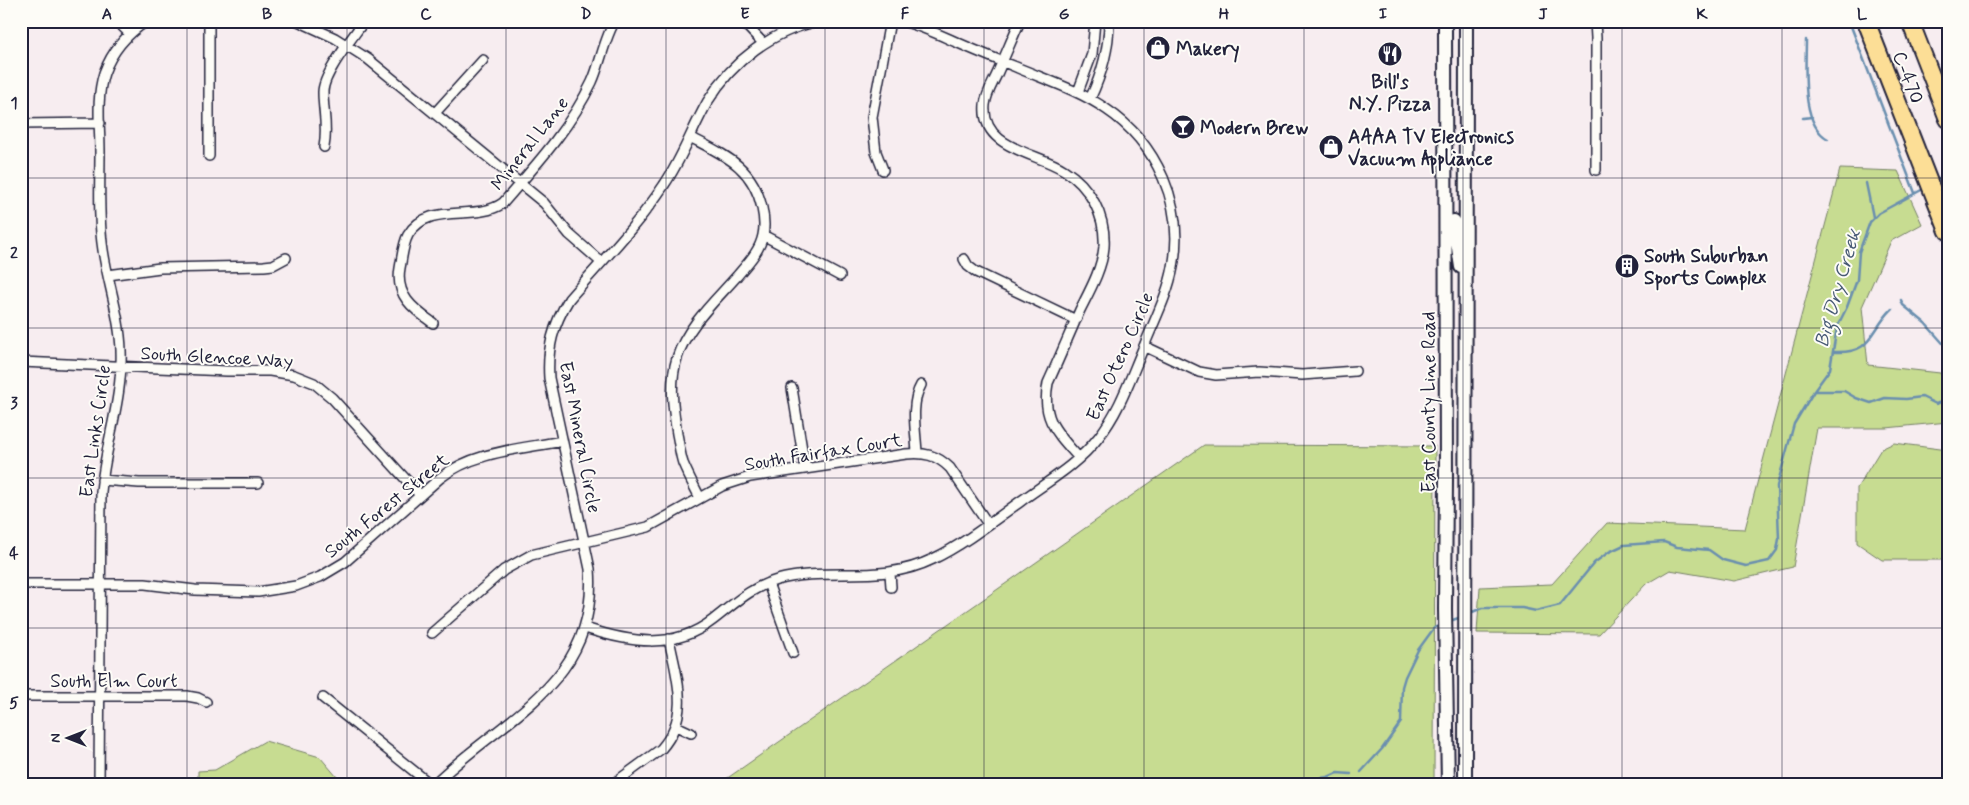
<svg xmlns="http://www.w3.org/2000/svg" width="1969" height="805" viewBox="0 0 1969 805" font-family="Mynerve,sans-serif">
  <rect width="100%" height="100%" fill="#f7edf0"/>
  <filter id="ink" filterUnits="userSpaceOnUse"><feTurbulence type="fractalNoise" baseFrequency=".02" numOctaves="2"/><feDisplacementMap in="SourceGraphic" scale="10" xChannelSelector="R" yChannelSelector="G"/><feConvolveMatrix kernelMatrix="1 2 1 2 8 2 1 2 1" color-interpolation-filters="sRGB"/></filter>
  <g filter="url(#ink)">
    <path fill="#c7dc91" stroke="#747f66" d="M1840 169 1898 171 1922 224 1891 241 1862 307 1868 365 1940 373 1948 385V422L1886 428H1817L1793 567 1734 581 1670 570 1646 584 1599 634 1477 633 1480 587 1552 584 1607 523 1745 529Z
      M1894 443 1948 450V560H1882L1857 543V488L1881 449Z
      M1204 445 1435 446 1434 784H719Z
      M265 741 320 757 343 784H198V771L215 770Z"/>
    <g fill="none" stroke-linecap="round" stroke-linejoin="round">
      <path stroke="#6b8faf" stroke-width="2.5" d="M1849 21 1915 193
        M1946 21 1948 24
        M1806 40C1806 67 1800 124 1828 139
        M1803 118 1812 117
        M1934 182 1948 174
        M1866 183 1873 217
        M1901 300 1903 305 1925 323 1948 349
        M1834 352C1873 354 1869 332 1892 309
        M1814 391H1844L1856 398 1871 403 1885 398 1906 399 1922 397 1936 404 1948 399
        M1470 613 1482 608H1522L1536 611 1560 605 1594 563 1609 552 1624 545 1664 542 1677 547 1709 550 1723 560 1746 566 1769 561 1777 550 1779 539 1777 486 1794 424 1814 391 1830 369 1837 327 1847 307 1857 280 1859 252 1870 222 1879 213 1925 188
        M1450 621 1461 617
        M1361 772 1382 749 1401 722 1402 687 1405 677 1418 650 1434 628 1442 624
        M1305 784 1313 779 1328 777 1337 773 1351 774"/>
      <defs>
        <path id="street" d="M117 21 130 34
          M298 21 335 38 368 59 544 203 569 234 601 262
          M742 21 763 43
          M1020 21C1012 39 1005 56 997 74 993 83 986 94 985 105 981 149 1036 152 1064 170 1090 186 1106 216 1104 247 1102 269 1090 290 1080 310 1069 335 1059 359 1048 383 1041 419 1057 433 1079 458
          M1595 21 1596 38V170
          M1078 92 1092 54 1095 21
          M1090 99C1102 74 1109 49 1109 21
          M435 113 483 60
          M21 124 100 123
          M690 137C724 155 753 166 762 208 764 217 765 226 763 235 760 251 747 264 737 276 715 301 687 326 677 358 669 384 673 408 677 434 679 443 680 454 683 463 688 475 694 486 700 498
          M324 147C328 126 323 112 323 92 323 74 353 37 364 21
          M209 156V21
          M883 170 876 152 872 117 890 21
          M763 235 840 276
          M964 259 968 266 976 272 1076 320
          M108 275 160 268 264 266 273 265 286 258
          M433 323C413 309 395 295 400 268 402 258 403 244 408 235 429 200 475 223 503 203 536 165 570 128 592 82 600 65 605 36 615 21
          M1144 346 1199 372 1216 375 1259 372 1302 375 1355 371
          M21 362 227 371H270L294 375 314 383 332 398 420 495
          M792 388 805 468
          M917 453C916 432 910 404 921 385
          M102 480 139 483H258
          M890 573 891 587
          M768 583 793 653
          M21 584H145L195 590 258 592 296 586 320 577 345 562 440 478C474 451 522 449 562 441
          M585 628C629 642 673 651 713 620 734 604 751 587 777 580 830 566 880 585 933 559 964 544 993 521 1021 501 1047 482 1078 464 1098 438 1120 411 1131 376 1145 344 1155 319 1168 294 1173 267 1185 206 1157 143 1106 109 1079 90 1046 80 1016 67 996 59 976 51 956 42 938 34 921 26 902 21
          M432 633 504 570 531 555 648 527 722 486 750 477 906 454C924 452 937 455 950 468L988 524
          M21 696H187L198 698 206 702
          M323 698 430 784
          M676 726 691 733
          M99 784 101 492C105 445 123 398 121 350 120 316 108 284 103 250 98 218 100 184 100 152 100 126 96 98 104 73 112 51 128 33 147 21
          M434 784C504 716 599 683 590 569L549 378C547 348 553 325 569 299 601 262 637 226 664 185 682 159 692 129 708 101 733 60 772 31 819 21
          M613 784 661 749C691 715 677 679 669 639"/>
        <path id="secondary" d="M1445 21 1446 480 1445 609 1448 784
          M1454 221 1461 267
          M1465 784 1466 21"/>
        <path id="highway" d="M1866 21 1948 231
          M1910 21 1948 119"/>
      </defs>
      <use href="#street" stroke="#22223b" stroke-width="12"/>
      <use href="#secondary" stroke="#22223b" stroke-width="16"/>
      <use href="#highway" stroke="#22223b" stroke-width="20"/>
      <use href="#street" stroke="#fdfcf7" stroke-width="9"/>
      <use href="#secondary" stroke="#fdfcf7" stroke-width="12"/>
      <use href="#highway" stroke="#fcde96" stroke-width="16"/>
    </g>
  </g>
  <path fill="none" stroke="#22223b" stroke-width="1" stroke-opacity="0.55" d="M187 21V784M347 21V784M506 21V784M666 21V784M825 21V784M984 21V784M1144 21V784M1304 21V784M1463 21V784M1622 21V784M1782 21V784M21 178H1948M21 328H1948M21 478H1948M21 628H1948"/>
  <defs>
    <symbol id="shop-disc" viewBox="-11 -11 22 22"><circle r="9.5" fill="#22223b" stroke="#fdfcf7"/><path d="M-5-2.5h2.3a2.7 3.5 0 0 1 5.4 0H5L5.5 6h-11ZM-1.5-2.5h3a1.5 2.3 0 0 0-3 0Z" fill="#fff"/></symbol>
    <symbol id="restaurant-disc" viewBox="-11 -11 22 22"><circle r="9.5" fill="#22223b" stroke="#fdfcf7"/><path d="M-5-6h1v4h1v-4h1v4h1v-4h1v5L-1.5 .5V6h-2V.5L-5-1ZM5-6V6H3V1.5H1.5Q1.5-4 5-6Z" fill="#fff"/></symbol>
    <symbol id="bar-disc" viewBox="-11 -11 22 22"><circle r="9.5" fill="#22223b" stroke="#fdfcf7"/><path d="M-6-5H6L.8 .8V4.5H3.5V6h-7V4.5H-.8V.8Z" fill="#fff"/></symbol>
    <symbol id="building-disc" viewBox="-11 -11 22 22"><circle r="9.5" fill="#22223b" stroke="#fdfcf7"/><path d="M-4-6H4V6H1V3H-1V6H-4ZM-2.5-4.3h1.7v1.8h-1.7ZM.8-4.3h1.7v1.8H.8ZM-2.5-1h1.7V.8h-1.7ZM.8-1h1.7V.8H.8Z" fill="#fff"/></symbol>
  </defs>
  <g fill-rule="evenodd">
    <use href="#shop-disc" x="1144" y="34" width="28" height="28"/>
    <use href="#restaurant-disc" x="1376" y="40" width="28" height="28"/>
    <use href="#bar-disc" x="1169" y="113" width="28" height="28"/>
    <use href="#shop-disc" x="1317" y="133" width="28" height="28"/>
    <use href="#building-disc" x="1613" y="252" width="28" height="28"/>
  </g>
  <g text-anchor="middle" stroke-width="4" stroke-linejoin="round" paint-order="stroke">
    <g font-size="19" font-weight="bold" fill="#22223b" stroke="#fdfcf7" text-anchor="start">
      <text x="1176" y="55">Makery</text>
      <text x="1390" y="88" text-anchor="middle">Bill's<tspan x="1390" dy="22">N.Y. Pizza</tspan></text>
      <text x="1200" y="134">Modern Brew</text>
      <text x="1348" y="143">AAAA TV Electronics<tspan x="1348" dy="22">Vacuum Appliance</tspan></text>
      <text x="1644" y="262">South Suburban<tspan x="1644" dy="22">Sports Complex</tspan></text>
    </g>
    <g font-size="19" fill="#22223b" stroke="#fdfcf7">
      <text transform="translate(1909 77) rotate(69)" y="7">C-470</text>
      <text transform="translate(529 143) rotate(-52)" y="7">Mineral Lane</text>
      <text transform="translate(217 356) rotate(3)" y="7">South Glencoe Way</text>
      <text transform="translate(1119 356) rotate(-66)" y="7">East Otero Circle</text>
      <text transform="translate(1428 402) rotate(-90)" y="7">East County Line Road</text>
      <text transform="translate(94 431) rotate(-82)" y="7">East Links Circle</text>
      <text transform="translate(581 437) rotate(79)" y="7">East Mineral Circle</text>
      <text transform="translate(823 451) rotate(-9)" y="7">South Fairfax Court</text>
      <text transform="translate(386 505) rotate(-39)" y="7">South Forest Street</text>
      <text x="114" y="687">South Elm Court</text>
    </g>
    <g font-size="20" font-style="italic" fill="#475975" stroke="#fdfcf7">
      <text transform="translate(1837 288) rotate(-74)" y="7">Big Dry Creek</text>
    </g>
  </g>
  <rect width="1969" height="805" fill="none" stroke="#fdfcf7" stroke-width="55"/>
  <g transform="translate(68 738) rotate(270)" stroke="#fdfcf7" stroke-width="4" paint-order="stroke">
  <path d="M0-4L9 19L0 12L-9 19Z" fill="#22223b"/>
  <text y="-8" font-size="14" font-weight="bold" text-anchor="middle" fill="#22223b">N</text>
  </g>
  <rect x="28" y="28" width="1914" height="750" fill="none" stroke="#22223b" stroke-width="2"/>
  <g font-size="16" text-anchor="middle" font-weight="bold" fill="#22223b">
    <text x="107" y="19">A</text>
    <text x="267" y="19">B</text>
    <text x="426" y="19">C</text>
    <text x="586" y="19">D</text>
    <text x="745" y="19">E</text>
    <text x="905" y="19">F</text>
    <text x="1064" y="19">G</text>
    <text x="1224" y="19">H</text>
    <text x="1383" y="19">I</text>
    <text x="1543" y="19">J</text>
    <text x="1702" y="19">K</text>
    <text x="1862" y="19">L</text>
    <text x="14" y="108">1</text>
    <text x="14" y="258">2</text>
    <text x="14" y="408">3</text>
    <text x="14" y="558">4</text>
    <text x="14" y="708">5</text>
  </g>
</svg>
